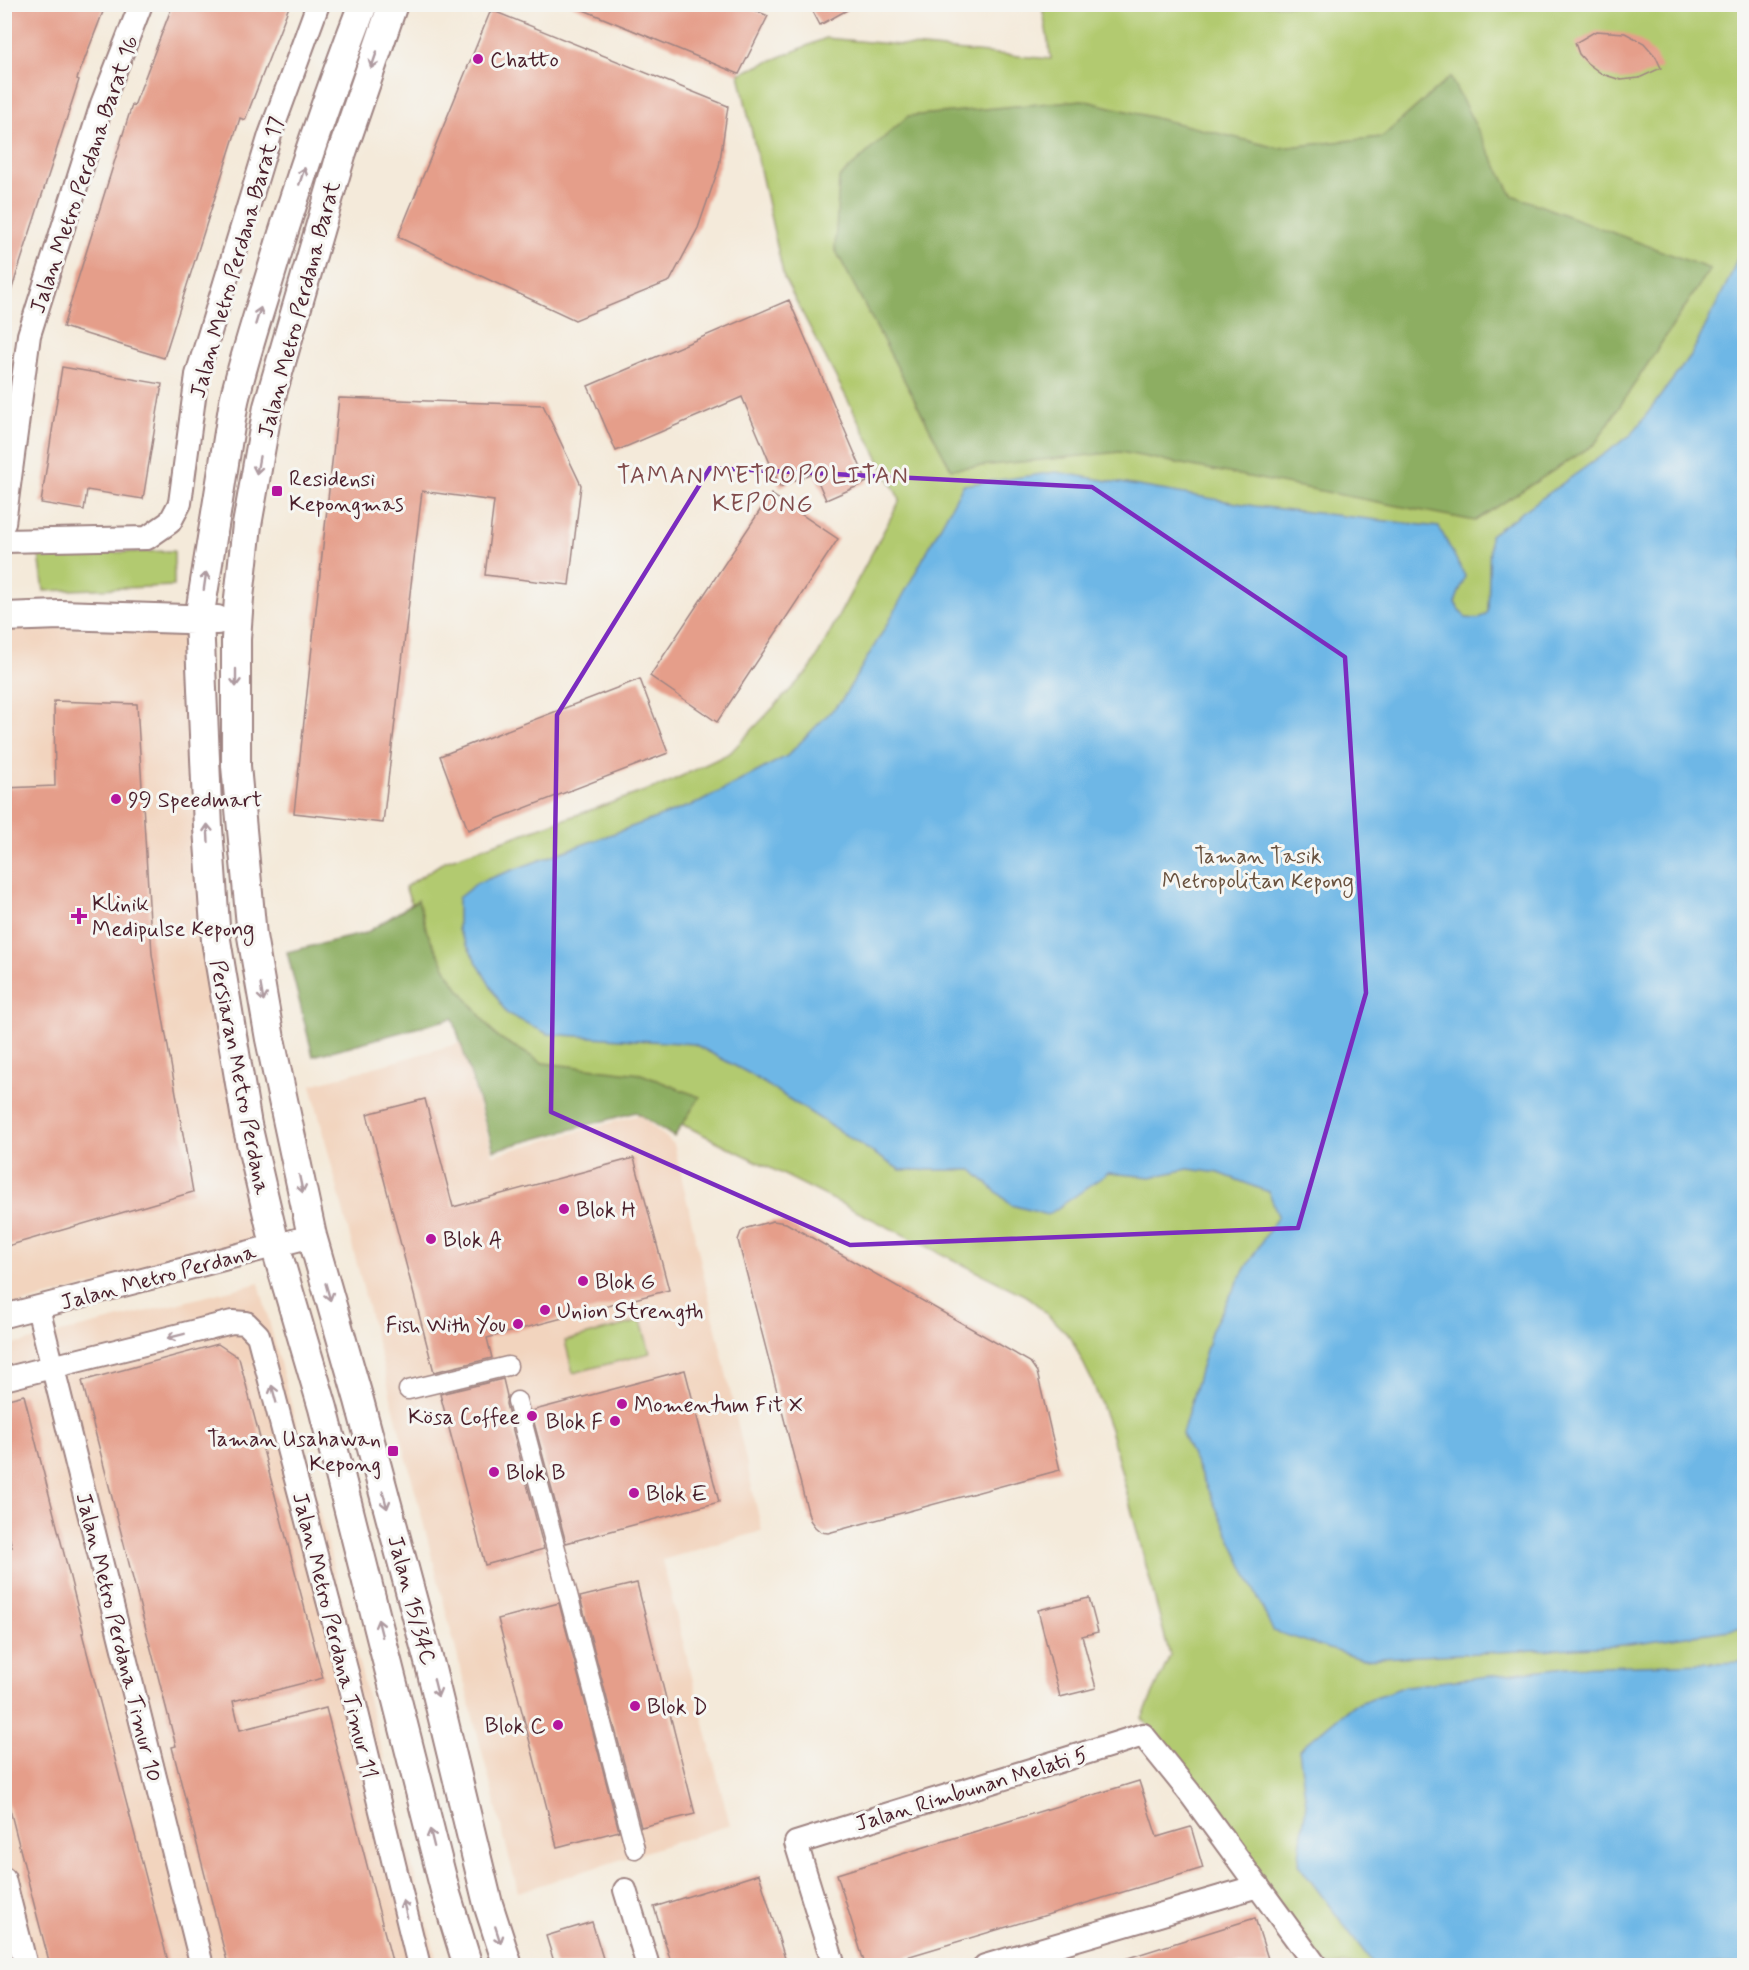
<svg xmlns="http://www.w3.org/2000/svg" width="1749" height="1970" viewBox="0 0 1749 1970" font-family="Mynerve,sans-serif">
  <rect width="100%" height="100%" fill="#f6f6f2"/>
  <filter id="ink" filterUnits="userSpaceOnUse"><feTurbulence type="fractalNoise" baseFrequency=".0167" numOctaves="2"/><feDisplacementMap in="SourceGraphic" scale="12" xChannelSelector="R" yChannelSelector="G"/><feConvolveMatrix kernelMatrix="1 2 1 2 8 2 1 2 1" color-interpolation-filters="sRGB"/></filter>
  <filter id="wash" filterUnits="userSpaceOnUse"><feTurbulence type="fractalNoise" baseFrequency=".008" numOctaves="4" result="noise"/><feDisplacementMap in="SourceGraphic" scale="24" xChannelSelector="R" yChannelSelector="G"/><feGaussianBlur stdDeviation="1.35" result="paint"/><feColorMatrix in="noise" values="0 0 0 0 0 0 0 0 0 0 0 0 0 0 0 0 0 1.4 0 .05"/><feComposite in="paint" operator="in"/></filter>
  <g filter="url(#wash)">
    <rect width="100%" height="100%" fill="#f4eada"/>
    <path fill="#f2d4be" d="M5 628 190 629 263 1241 5 1308Z
      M460 1043 493 1155 639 1115 674 1144 762 1531 662 1560 730 1825 518 1892 311 1085Z
      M259 1283 438 1965 5 1966V1347Z"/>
    <path fill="#b2ca6f" stroke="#7e744d" stroke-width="1.5" d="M1042 5H1744V1965H1325L1142 1718 1170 1656 1110 1429 1093 1383 1071 1338 1030 1298 690 1128 599 1091 494 1057 453 1007 405 887 445 861 665 784 730 753 811 668 900 500 784 278 739 74 826 38 1051 59Z
      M174 551V586L44 591 39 554Z
      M641 1321 650 1353 573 1373 565 1341Z"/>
    <path fill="#8dae62" stroke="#6c6646" stroke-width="1.5" d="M1450 77 1512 195 1710 269 1595 444 1475 521 1120 452 951 469 835 249 839 178 908 116 1082 100 1278 148 1382 137Z
      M418 900 427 932 451 978 496 1036 543 1063 641 1074 700 1097 674 1137 636 1112 494 1150 453 1018 313 1056 287 952 366 933Z"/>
    <path fill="#6eb7e6" stroke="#5c6b88" stroke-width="1.5" d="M1744 241V1628L1614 1646 1361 1659 1273 1631 1182 1434 1212 1329 1246 1267 1278 1216 1269 1192 1219 1173 1188 1169 1151 1177 1108 1173 1048 1215 1011 1205 972 1170H900L750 1074 694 1044 548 1034 506 1013 458 930V898L477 883 700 802 787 756 842 700 888 623 963 485 1056 472 1255 506 1439 527 1465 576 1455 603 1466 618 1478 619 1488 612 1490 535 1632 434 1691 355 1730 277Z
      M1744 1662V1965H1374L1298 1864 1306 1804 1299 1750 1353 1705 1406 1686 1566 1667Z"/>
    <g id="blocks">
      <path fill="#e59e8a" d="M4 4H106L77 79 79 80 7 304H4Z
        M173 4H290L245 120 240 118 164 358 63 327 132 105 134 106Z
        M569 4H740L768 16 739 74Z
        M809 4H858L820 25Z
        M491 10 728 106 719 167 698 228 670 281 575 320 398 237Z
        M1596 31 1625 33 1644 43 1656 57 1661 68 1639 78 1621 80 1602 74 1587 63 1579 54 1575 43Z
        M789 300 867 482 826 500 814 472 780 487 742 397 616 451 588 386Z
        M62 367 162 384 143 499 87 490 84 510 41 503Z
        M339 398 543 405 581 485 569 585 485 575 494 501 422 491 383 823 294 813Z
        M771 494 838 539 717 722 650 676Z
        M640 679 668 753 468 830 440 756Z
        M54 701 137 704 152 954 193 1192 4 1247V788L55 786Z
        M425 1099 453 1207 634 1158 669 1290 487 1338 492 1358 434 1372 367 1114Z
        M773 1221 786 1223 1030 1362 1037 1372 1060 1470 828 1533 821 1532 815 1527 810 1520 738 1240 741 1232 747 1228Z
        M218 1344 239 1358 323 1678 233 1701 240 1730 326 1708 393 1965H228L172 1747 176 1746 82 1381Z
        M685 1370 719 1502 566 1543 531 1411Z
        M503 1379 507 1396 506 1404 544 1549 485 1565 440 1394Z
        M24 1395 84 1633H82L96 1687 169 1965H50L35 1908 4 1786V1548L12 1547 4 1518V1400Z
        M637 1583 695 1814 641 1827 580 1597Z
        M1089 1598 1098 1632 1082 1636 1096 1688 1060 1697 1038 1610Z
        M559 1603 619 1831 557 1847 498 1619Z
        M1139 1781 1157 1837 1191 1827 1203 1868 880 1965H865L837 1874Z
        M759 1874 787 1965H672L654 1907Z
        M1255 1918 1270 1965H1115V1962Z
        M592 1922 605 1965H555L546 1936Z"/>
    </g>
  </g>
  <g filter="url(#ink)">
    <use href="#blocks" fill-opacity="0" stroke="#9f8482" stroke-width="1.5"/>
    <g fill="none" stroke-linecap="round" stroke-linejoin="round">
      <defs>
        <path id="pedestrian" d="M408 1390 508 1366
          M517 1401 635 1849"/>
        <path id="minor" d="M4 523 29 335 102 104 141 4
          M4 541 147 538 170 522 180 503 197 375 270 135 318 4
          M38 1308 202 1966
          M4 1316 312 1236
          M4 1379 232 1322 246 1323 258 1335 350 1684 419 1966
          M4 1879 26 1966
          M625 1890 648 1966
          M834 1966 796 1843 1143 1735 1189 1792 1316 1966
          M985 1966 1258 1886"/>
        <path id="tertiary" d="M363 4C329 93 298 182 271 273 258 316 244 358 234 401L199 619 208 828 216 940 247 1125 275 1245 323 1408 446 1894 468 1966
          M393 4 341 155 268 407 247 525 239 598 236 639V766L252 936 270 1039 312 1236 359 1400 431 1669 488 1904 508 1966
          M4 617 60 615 217 620"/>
      </defs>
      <use href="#pedestrian" stroke="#9f8482" stroke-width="21"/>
      <use href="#minor" stroke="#9f8482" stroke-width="26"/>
      <use href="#tertiary" stroke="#9f8482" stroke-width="32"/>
      <use href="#pedestrian" stroke="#fff" stroke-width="18"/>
      <use href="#minor" stroke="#fff" stroke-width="22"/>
      <use href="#tertiary" stroke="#fff" stroke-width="28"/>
    </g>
    <defs><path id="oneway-shaft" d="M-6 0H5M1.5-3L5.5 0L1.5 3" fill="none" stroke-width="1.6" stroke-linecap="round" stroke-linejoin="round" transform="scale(1.5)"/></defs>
    <g stroke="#ae9aa0">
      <use href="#oneway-shaft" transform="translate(374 60) rotate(109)"/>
      <use href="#oneway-shaft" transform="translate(302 176) rotate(-72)"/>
      <use href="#oneway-shaft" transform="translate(258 316) rotate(-73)"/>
      <use href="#oneway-shaft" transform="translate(258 465) rotate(100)"/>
      <use href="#oneway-shaft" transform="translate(205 581) rotate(-82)"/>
      <use href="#oneway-shaft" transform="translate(236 678) rotate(90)"/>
      <use href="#oneway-shaft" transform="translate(208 833) rotate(-93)"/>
      <use href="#oneway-shaft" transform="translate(262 993) rotate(80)"/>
      <use href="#oneway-shaft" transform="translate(301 1184) rotate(78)"/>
      <use href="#oneway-shaft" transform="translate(328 1292) rotate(74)"/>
      <use href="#oneway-shaft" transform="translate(176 1336) rotate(166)"/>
      <use href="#oneway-shaft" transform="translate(274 1394) rotate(-105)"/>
      <use href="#oneway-shaft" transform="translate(385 1500) rotate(75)"/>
      <use href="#oneway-shaft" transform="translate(380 1628) rotate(-104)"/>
      <use href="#oneway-shaft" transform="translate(436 1688) rotate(76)"/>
      <use href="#oneway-shaft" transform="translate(432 1838) rotate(-104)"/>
      <use href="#oneway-shaft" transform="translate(405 1909) rotate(-104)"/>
      <use href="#oneway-shaft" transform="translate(498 1935) rotate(72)"/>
    </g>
  </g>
  <path fill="none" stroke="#7b2cbf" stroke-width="4.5" stroke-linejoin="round" d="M710 468 1092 487 1345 657 1366 993 1298 1228 850 1245 551 1112 557 715Z"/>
  <g fill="#b5179e" stroke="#f6f6f2" stroke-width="2">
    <circle cx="478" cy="59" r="6"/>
    <rect x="271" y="485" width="12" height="12" rx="3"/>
    <circle cx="116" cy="799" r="6"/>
    <path d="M76 907h6v6h6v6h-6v6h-6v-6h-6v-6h6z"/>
    <circle cx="564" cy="1209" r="6"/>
    <circle cx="431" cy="1239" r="6"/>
    <circle cx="583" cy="1281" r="6"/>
    <circle cx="545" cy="1310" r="6"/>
    <circle cx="518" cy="1324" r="6"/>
    <circle cx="622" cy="1404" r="6"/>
    <circle cx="532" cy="1416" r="6"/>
    <circle cx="615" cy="1421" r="6"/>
    <rect x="387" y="1445" width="12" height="12" rx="3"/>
    <circle cx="494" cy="1472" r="6"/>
    <circle cx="634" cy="1493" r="6"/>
    <circle cx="635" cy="1706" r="6"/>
    <circle cx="558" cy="1725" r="6"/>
  </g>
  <g text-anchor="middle" stroke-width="6" stroke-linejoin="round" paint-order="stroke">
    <g font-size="22" fill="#4a1f2b" stroke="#f6f6f2" text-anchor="start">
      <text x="490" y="67">Chatto</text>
      <text x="289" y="486">Residensi<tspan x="289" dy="25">Kepongmas</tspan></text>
      <text x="128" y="807">99 Speedmart</text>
      <text x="92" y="911">Klinik<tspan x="92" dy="25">Medipulse Kepong</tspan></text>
      <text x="576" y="1217">Blok H</text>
      <text x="443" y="1247">Blok A</text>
      <text x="595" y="1289">Blok G</text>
      <text x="557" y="1318">Union Strength</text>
      <text x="506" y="1332" text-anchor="end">Fish With You</text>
      <text x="634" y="1412">Momentum Fit X</text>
      <text x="520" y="1424" text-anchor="end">Kösa Coffee</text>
      <text x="603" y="1429" text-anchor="end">Blok F</text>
      <text x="381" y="1446" text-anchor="end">Taman Usahawan<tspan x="381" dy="25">Kepong</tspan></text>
      <text x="506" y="1480">Blok B</text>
      <text x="646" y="1501">Blok E</text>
      <text x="647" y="1714">Blok D</text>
      <text x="546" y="1733" text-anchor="end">Blok C</text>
    </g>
    <g font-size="22" fill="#4a1f2b" stroke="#f6f6f2">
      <text transform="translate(83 174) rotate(-71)" y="8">Jalan Metro Perdana Barat 16</text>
      <text transform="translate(236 257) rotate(-74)" y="8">Jalan Metro Perdana Barat 17</text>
      <text transform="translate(298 309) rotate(-75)" y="8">Jalan Metro Perdana Barat</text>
      <text transform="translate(241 1077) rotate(79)" y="8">Persiaran Metro Perdana</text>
      <text transform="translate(158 1276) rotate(-15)" y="8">Jalan Metro Perdana</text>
      <text transform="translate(413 1600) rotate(75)" y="8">Jalan 15/34C</text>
      <text transform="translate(336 1635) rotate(76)" y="8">Jalan Metro Perdana Timur 11</text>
      <text transform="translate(120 1637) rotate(76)" y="8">Jalan Metro Perdana Timur 10</text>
      <text transform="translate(971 1788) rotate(-17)" y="8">Jalan Rimbunan Melati 5</text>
    </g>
    <g font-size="22" fill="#69523f" stroke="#f6f6f2">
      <text x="1258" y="863">Taman Tasik<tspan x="1258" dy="25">Metropolitan Kepong</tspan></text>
    </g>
    <g font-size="24" letter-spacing="1.5" fill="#804b4c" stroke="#f6f6f2">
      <text x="763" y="483">TAMAN METROPOLITAN<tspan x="763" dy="28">KEPONG</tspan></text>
    </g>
  </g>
  <rect width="1749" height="1970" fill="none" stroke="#f6f6f2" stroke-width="24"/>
</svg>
